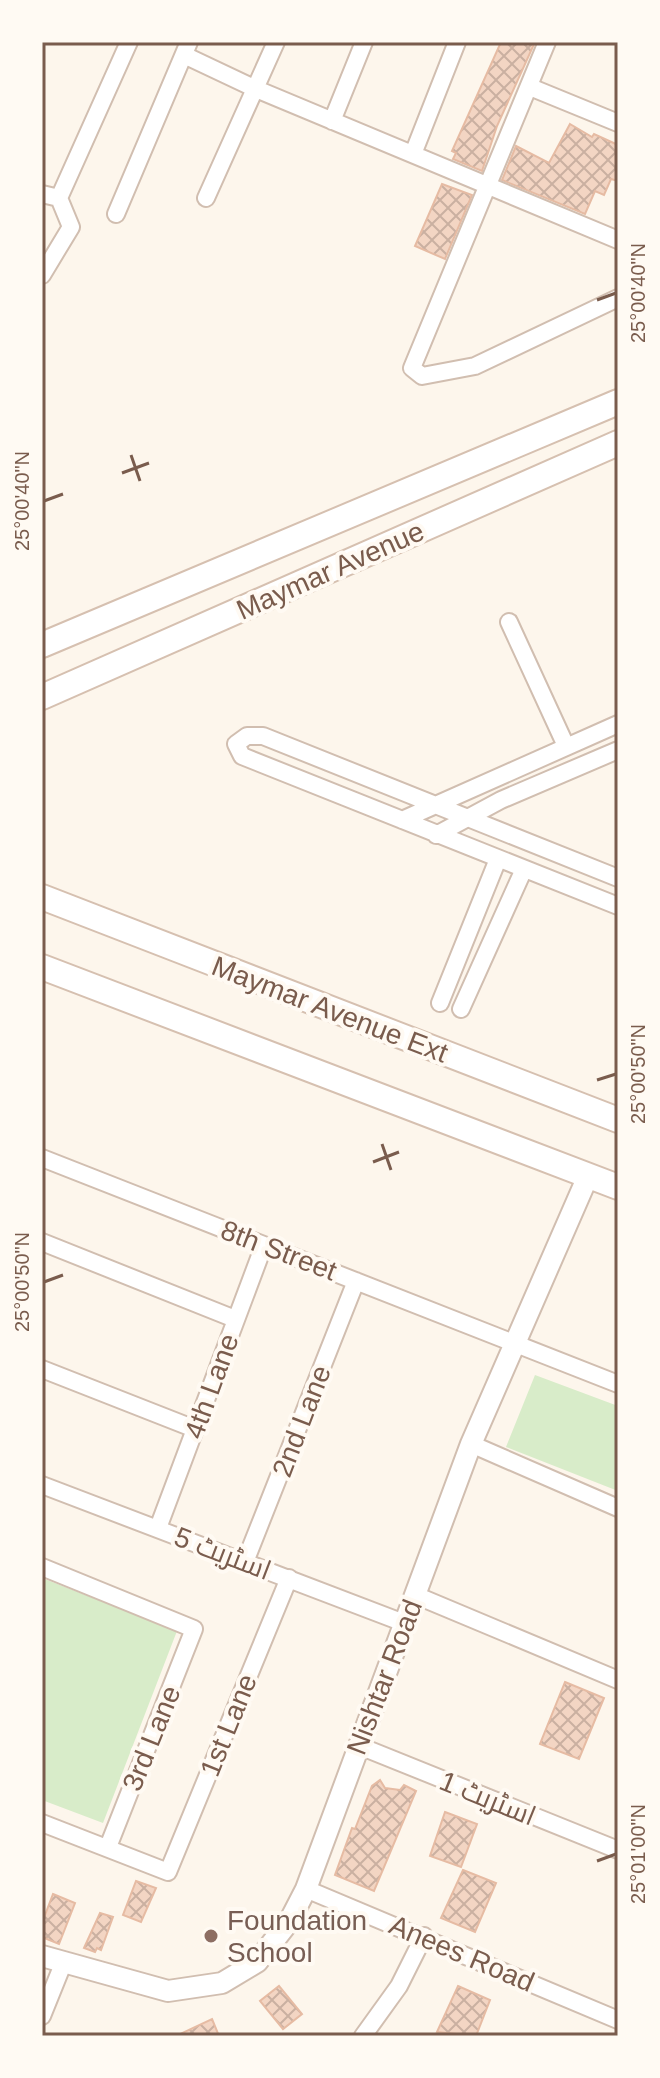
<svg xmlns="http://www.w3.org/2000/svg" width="660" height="2078" viewBox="0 0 660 2078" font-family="Arial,Cairo,sans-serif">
  <defs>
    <pattern id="building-cross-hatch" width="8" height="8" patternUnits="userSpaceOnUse" patternTransform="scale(2)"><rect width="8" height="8" fill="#f3d5c3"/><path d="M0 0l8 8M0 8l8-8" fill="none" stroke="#cab0a1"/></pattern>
  </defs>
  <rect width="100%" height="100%" fill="#fdf6ec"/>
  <path fill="#d8ecc9" d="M535 1375 618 1406V1491L506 1447Z
    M42 1578 177 1631 103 1823 42 1800Z"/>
  <path fill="url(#building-cross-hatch)" stroke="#e6bba3" stroke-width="2" d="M501 42H535L497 126 482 171 453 159 456 153 452 151Z
    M570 124 592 137 594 134 618 145V181L611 179 604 195 595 191 585 214 502 180 516 146 549 163Z
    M442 184 472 195 445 259 415 246Z
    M565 1682 604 1698 579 1759 540 1744Z
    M380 1780 385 1788 400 1790 404 1785 416 1791 374 1891 335 1875 352 1828 355 1829 372 1786Z
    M445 1812 477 1824 461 1867 430 1856Z
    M463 1870 496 1883 475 1932 441 1918Z
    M136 1881 156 1888 141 1922 123 1915Z
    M53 1894 75 1903 59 1944 42 1937V1923Z
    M100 1913 113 1917 101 1950 97 1948 95 1952 84 1948Z
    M279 1986 302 2014 283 2029 260 2001Z
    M458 1986 490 2000 476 2036 437 2032Z
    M212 2019 219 2036H176Z"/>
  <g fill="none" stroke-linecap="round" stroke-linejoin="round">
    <defs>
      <path id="minor" d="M547 42 412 368 422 376 475 366 618 298
        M184 55 256 89 618 240
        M530 87 618 123
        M332 121 364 42
        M413 154 457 42
        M42 194 59 198 129 42
        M206 198 276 42
        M116 214 189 42
        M42 275 71 227 59 198
        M509 622 566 746
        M402 820 618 724
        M436 835 501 800 618 750
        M618 878 263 736H247L236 744 242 756 618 906
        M440 1003 498 859
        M461 1009 524 869
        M42 1158 618 1384
        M42 1242 235 1319
        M42 1369 195 1429
        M471 1444 618 1508
        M42 1485 404 1623
        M158 1528 264 1245
        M245 1562 356 1281
        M42 1567 194 1629 108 1847
        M415 1595 618 1680
        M357 1745 618 1850
        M42 1823 168 1872 289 1578
        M306 1889 618 2020
        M42 2016 63 1964
        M363 2036 399 1986 424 1936"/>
      <path id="tertiary" d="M42 1956 168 1991 222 1983 257 1962 290 1920 306 1889 471 1444 588 1176"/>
      <path id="secondary" d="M42 645 618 402
        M42 697 618 443
        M42 897 618 1120
        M42 967 618 1187"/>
    </defs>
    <use href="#minor" stroke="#d1beb0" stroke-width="20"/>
    <use href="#tertiary" stroke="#d1beb0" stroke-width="24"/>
    <use href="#secondary" stroke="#d6c0b0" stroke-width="28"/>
    <use href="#minor" stroke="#fff" stroke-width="16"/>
    <use href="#tertiary" stroke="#fff" stroke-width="20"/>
    <use href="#secondary" stroke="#fff" stroke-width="24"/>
  </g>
  <path fill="none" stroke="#7a5c4d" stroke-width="3" d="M597 300 616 293M131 455 140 481M122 473 149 463M44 501 63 494M597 1080 616 1074M382 1144 391 1170M373 1162 399 1152M44 1282 63 1275M597 1861 616 1854"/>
  <circle fill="#8d6e63" stroke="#fffaf3" stroke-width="3" cx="211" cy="1936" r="8"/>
  <g text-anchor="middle" stroke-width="8" stroke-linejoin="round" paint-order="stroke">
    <g font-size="28" fill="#7a5c4d" stroke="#fffaf3">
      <text transform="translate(330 570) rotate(-24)" y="10">Maymar Avenue</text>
      <text transform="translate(330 1009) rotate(21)" y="10">Maymar Avenue Ext</text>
      <text transform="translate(279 1250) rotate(21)" y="10">8th Street</text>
      <text transform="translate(211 1386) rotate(-70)" y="10">4th Lane</text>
      <text transform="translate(301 1421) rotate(-69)" y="10">2nd Lane</text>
      <text transform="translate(223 1553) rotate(21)" y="10">اسٹریٹ 5</text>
      <text transform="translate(384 1677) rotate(-69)" y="10">Nishtar Road</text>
      <text transform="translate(228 1725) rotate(-68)" y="10">1st Lane</text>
      <text transform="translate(151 1738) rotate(-68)" y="10">3rd Lane</text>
      <text transform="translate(488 1798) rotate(22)" y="10">اسٹریٹ 1</text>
      <text transform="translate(462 1953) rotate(23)" y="10">Anees Road</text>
    </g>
    <g font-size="28" fill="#785e54" stroke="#fffaf3" text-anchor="start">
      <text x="227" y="1930">Foundation<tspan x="227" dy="32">School</tspan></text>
    </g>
  </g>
  <rect width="660" height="2078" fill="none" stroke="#fffaf3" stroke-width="88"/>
  <rect x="44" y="44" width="572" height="1990" fill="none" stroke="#7a5c4d" stroke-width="3"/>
  <g font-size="20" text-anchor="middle" fill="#7a5c4d">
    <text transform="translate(638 293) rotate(-90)" y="7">25°00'40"N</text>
    <text transform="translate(22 501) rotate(-90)" y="7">25°00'40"N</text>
    <text transform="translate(638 1074) rotate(-90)" y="7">25°00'50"N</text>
    <text transform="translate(22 1282) rotate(-90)" y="7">25°00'50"N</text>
    <text transform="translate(638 1854) rotate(-90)" y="7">25°01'00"N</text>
  </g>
</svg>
